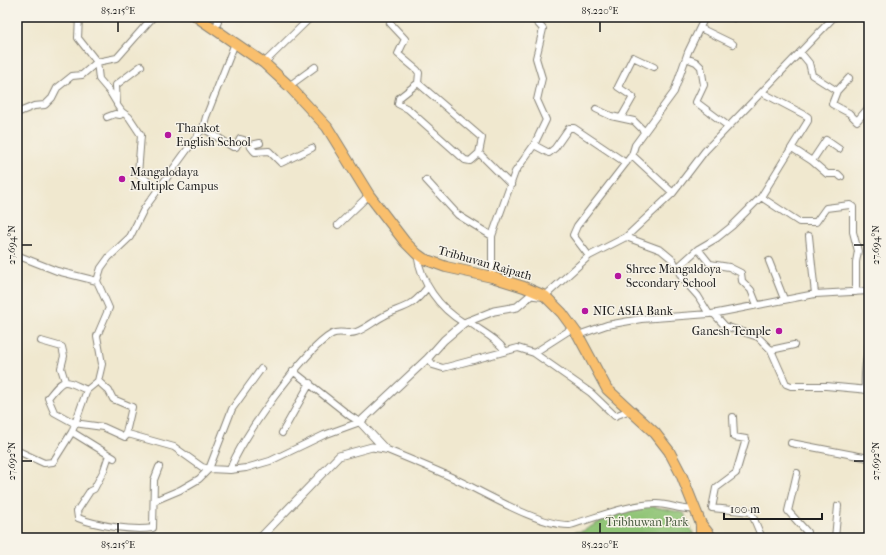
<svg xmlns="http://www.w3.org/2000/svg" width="886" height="555" viewBox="0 0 886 555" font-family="'IM FELL French Canon',serif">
  <rect width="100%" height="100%" fill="#f7f3e8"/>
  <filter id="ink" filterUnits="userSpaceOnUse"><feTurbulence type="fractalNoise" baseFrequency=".025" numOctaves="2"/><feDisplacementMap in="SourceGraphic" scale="8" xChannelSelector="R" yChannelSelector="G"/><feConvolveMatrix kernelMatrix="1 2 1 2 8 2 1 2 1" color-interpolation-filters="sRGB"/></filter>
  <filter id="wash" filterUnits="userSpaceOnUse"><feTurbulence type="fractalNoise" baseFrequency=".012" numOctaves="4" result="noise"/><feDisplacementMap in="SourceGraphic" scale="16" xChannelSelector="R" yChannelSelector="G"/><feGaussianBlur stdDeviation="0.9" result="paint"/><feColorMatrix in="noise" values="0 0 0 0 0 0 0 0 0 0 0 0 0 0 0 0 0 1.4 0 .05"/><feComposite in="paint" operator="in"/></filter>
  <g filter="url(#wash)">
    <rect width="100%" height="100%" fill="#f0e8cf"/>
    <path fill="#91c577" stroke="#56704a" d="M646 505 684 513 695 538H566L569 533 583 531 624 508Z"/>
  </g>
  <g filter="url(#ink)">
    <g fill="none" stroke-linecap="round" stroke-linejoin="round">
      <defs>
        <path id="minor" d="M79 17 78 38 97 62 117 58 153 17
          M300 17 305 23
          M733 17 734 18
          M390 23 405 39 398 54 417 70 419 73 418 83 482 138 479 153 511 185
          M215 28 218 22 217 17
          M700 28 733 44
          M800 52 809 63 812 75 837 91 832 104 849 113 857 121 869 107
          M686 58 696 62 701 67 704 85 696 102 728 126
          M97 62 99 79 110 92 116 102
          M264 63 311 17
          M141 66 116 85 117 105 122 112 129 117 141 135 138 174 159 189
          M418 83 399 98 398 104 408 109 465 160 470 161 479 153
          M289 86 315 67
          M837 91 849 78
          M596 109 611 116 634 121 644 131
          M17 113 34 106 45 105 52 98 57 88 72 76 82 75 97 62
          M107 117 115 114 120 115 122 112
          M621 118 633 97 618 87 633 57 654 67
          M203 128 233 147H236L240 139C248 140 250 147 255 152L269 151 281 163 312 148
          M251 145 260 143
          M534 145 549 153 555 148 569 128H574L626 163
          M792 148 812 161 827 174H838L841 177
          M632 155 673 193
          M812 161 826 140 839 149
          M426 180 458 215 492 236
          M761 197 799 222H816L826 208 850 205 853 207V232L858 251 856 262V292
          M338 225 369 195
          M809 236 815 294
          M698 249 710 264 729 267 741 273 742 281 751 290 757 305
          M417 254C421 283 439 308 464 323
          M589 256 573 235 577 226 632 155 635 145 674 92 688 52 705 17
          M17 259 19 256 57 271 97 281
          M769 261 784 299
          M677 268 698 249 717 238 732 226 761 197 808 121V117L805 115 763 93
          M492 277V236L515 172 534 145 546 120 537 100 542 78 536 58 543 29 532 17
          M545 296 589 256 626 237 673 193 705 151 834 17
          M712 314 815 294 869 291
          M714 314 725 326 758 337 771 350 786 384 791 386H826L869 390
          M468 321C480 331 497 338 505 351
          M578 335 607 325 641 319 709 314 698 296 682 278 673 260 661 250 626 237
          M41 341 62 347 64 356 61 368 65 381
          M771 350 794 345
          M534 353 573 328
          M428 358 433 365 443 368 518 348 534 353 591 393 615 416 630 410
          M293 371 350 416 360 422
          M98 381 109 391 113 399 132 407 125 437
          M87 390C63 380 65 376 48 398L54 412 74 423 103 427 125 437 128 434 174 447 202 467 209 469 230 470 246 468 270 461 324 435 360 422
          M865 390C864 373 866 359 869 343
          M733 417 734 437 746 439 736 473 716 488 712 508 751 512 762 538
          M282 433 310 383
          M791 443 869 458
          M385 449C407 458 429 467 451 477 482 491 538 526 570 525 598 517 626 505 655 504 668 503 681 511 695 509
          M18 451 44 463 53 462 72 432
          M109 455 104 470 94 489 90 491 77 511 78 518C98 526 133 531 153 528L154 480 159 467
          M114 458 72 432 87 390 98 381 102 364 97 336 109 308 97 281 101 268 109 257 130 237 144 209 203 128 206 117 235 43
          M230 470C239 441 305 349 332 334 339 330 348 335 356 332 365 329 373 322 382 317 391 311 403 309 412 303 418 299 423 293 427 288
          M797 473 788 511 807 532 806 538
          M154 501 180 490 199 479 209 469 232 409 261 369
          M835 538 838 506"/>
        <path id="tertiary" d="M385 449 360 422 428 358 444 340 464 323 494 311 517 307 531 295 539 296
          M260 538 339 456 372 447 385 449"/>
        <path id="trunk" d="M197 17 264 63 289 86 327 127 369 195 405 242 417 254 424 259 446 267 492 277 524 287 545 296 562 313 578 335 607 389 655 433 669 451 681 474 701 524V538
          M701 524 712 538"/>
      </defs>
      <use href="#minor" stroke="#868276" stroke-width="8"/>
      <use href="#tertiary" stroke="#868276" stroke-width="9"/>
      <use href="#trunk" stroke="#868276" stroke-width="12"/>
      <use href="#minor" stroke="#fff" stroke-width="6"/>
      <use href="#tertiary" stroke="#fff" stroke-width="7"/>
      <use href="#trunk" stroke="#f9bf6d" stroke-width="10"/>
    </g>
  </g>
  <path fill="none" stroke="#1c1c1c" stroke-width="1.5" d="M118 22V32M600 22V32M22 245H32M854 245H864M22 461H32M854 461H864M118 523V533M600 523V533"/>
  <g fill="#b5179e" stroke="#f7f3e8" stroke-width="1.5">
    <circle cx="168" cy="135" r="4"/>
    <circle cx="122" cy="179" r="4"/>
    <circle cx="618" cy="276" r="4"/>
    <circle cx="585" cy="311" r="4"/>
    <circle cx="779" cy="331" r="4"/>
  </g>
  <g text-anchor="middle" stroke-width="3" stroke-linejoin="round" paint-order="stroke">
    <g font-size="12" fill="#1c1c1c" stroke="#f7f3e8" text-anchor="start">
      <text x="176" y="132">Thankot<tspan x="176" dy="14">English School</tspan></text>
      <text x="130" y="176">Mangalodaya<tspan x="130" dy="14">Multiple Campus</tspan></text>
      <text x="626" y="273">Shree Mangaldoya<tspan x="626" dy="14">Secondary School</tspan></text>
      <text x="593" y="315">NIC ASIA Bank</text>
      <text x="771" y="335" text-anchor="end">Ganesh Temple</text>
    </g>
    <g font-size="12" fill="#1c1c1c" stroke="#f7f3e8">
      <text transform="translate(485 263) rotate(16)" y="4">Tribhuvan Rajpath</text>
    </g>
    <g font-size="12" fill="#45573c" stroke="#f7f3e8">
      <text x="647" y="526">Tribhuwan Park</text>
    </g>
  </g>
  <rect width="886" height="555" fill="none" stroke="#f7f3e8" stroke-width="44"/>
  <path d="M724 513v6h98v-6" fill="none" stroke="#1c1c1c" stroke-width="2"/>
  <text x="730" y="513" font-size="12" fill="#1c1c1c" stroke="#f7f3e8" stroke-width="3" paint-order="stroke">100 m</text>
  <rect x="22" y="22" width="842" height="511" fill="none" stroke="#1c1c1c" stroke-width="1.5"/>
  <g font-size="10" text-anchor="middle" fill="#1c1c1c">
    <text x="118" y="14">85.215°E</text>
    <text x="600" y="14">85.220°E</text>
    <text transform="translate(11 245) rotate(-90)" y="4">27.694°N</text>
    <text transform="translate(875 245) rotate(-90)" y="4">27.694°N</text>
    <text transform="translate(11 461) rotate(-90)" y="4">27.692°N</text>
    <text transform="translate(875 461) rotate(-90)" y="4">27.692°N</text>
    <text x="118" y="548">85.215°E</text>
    <text x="600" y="548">85.220°E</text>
  </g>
</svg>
